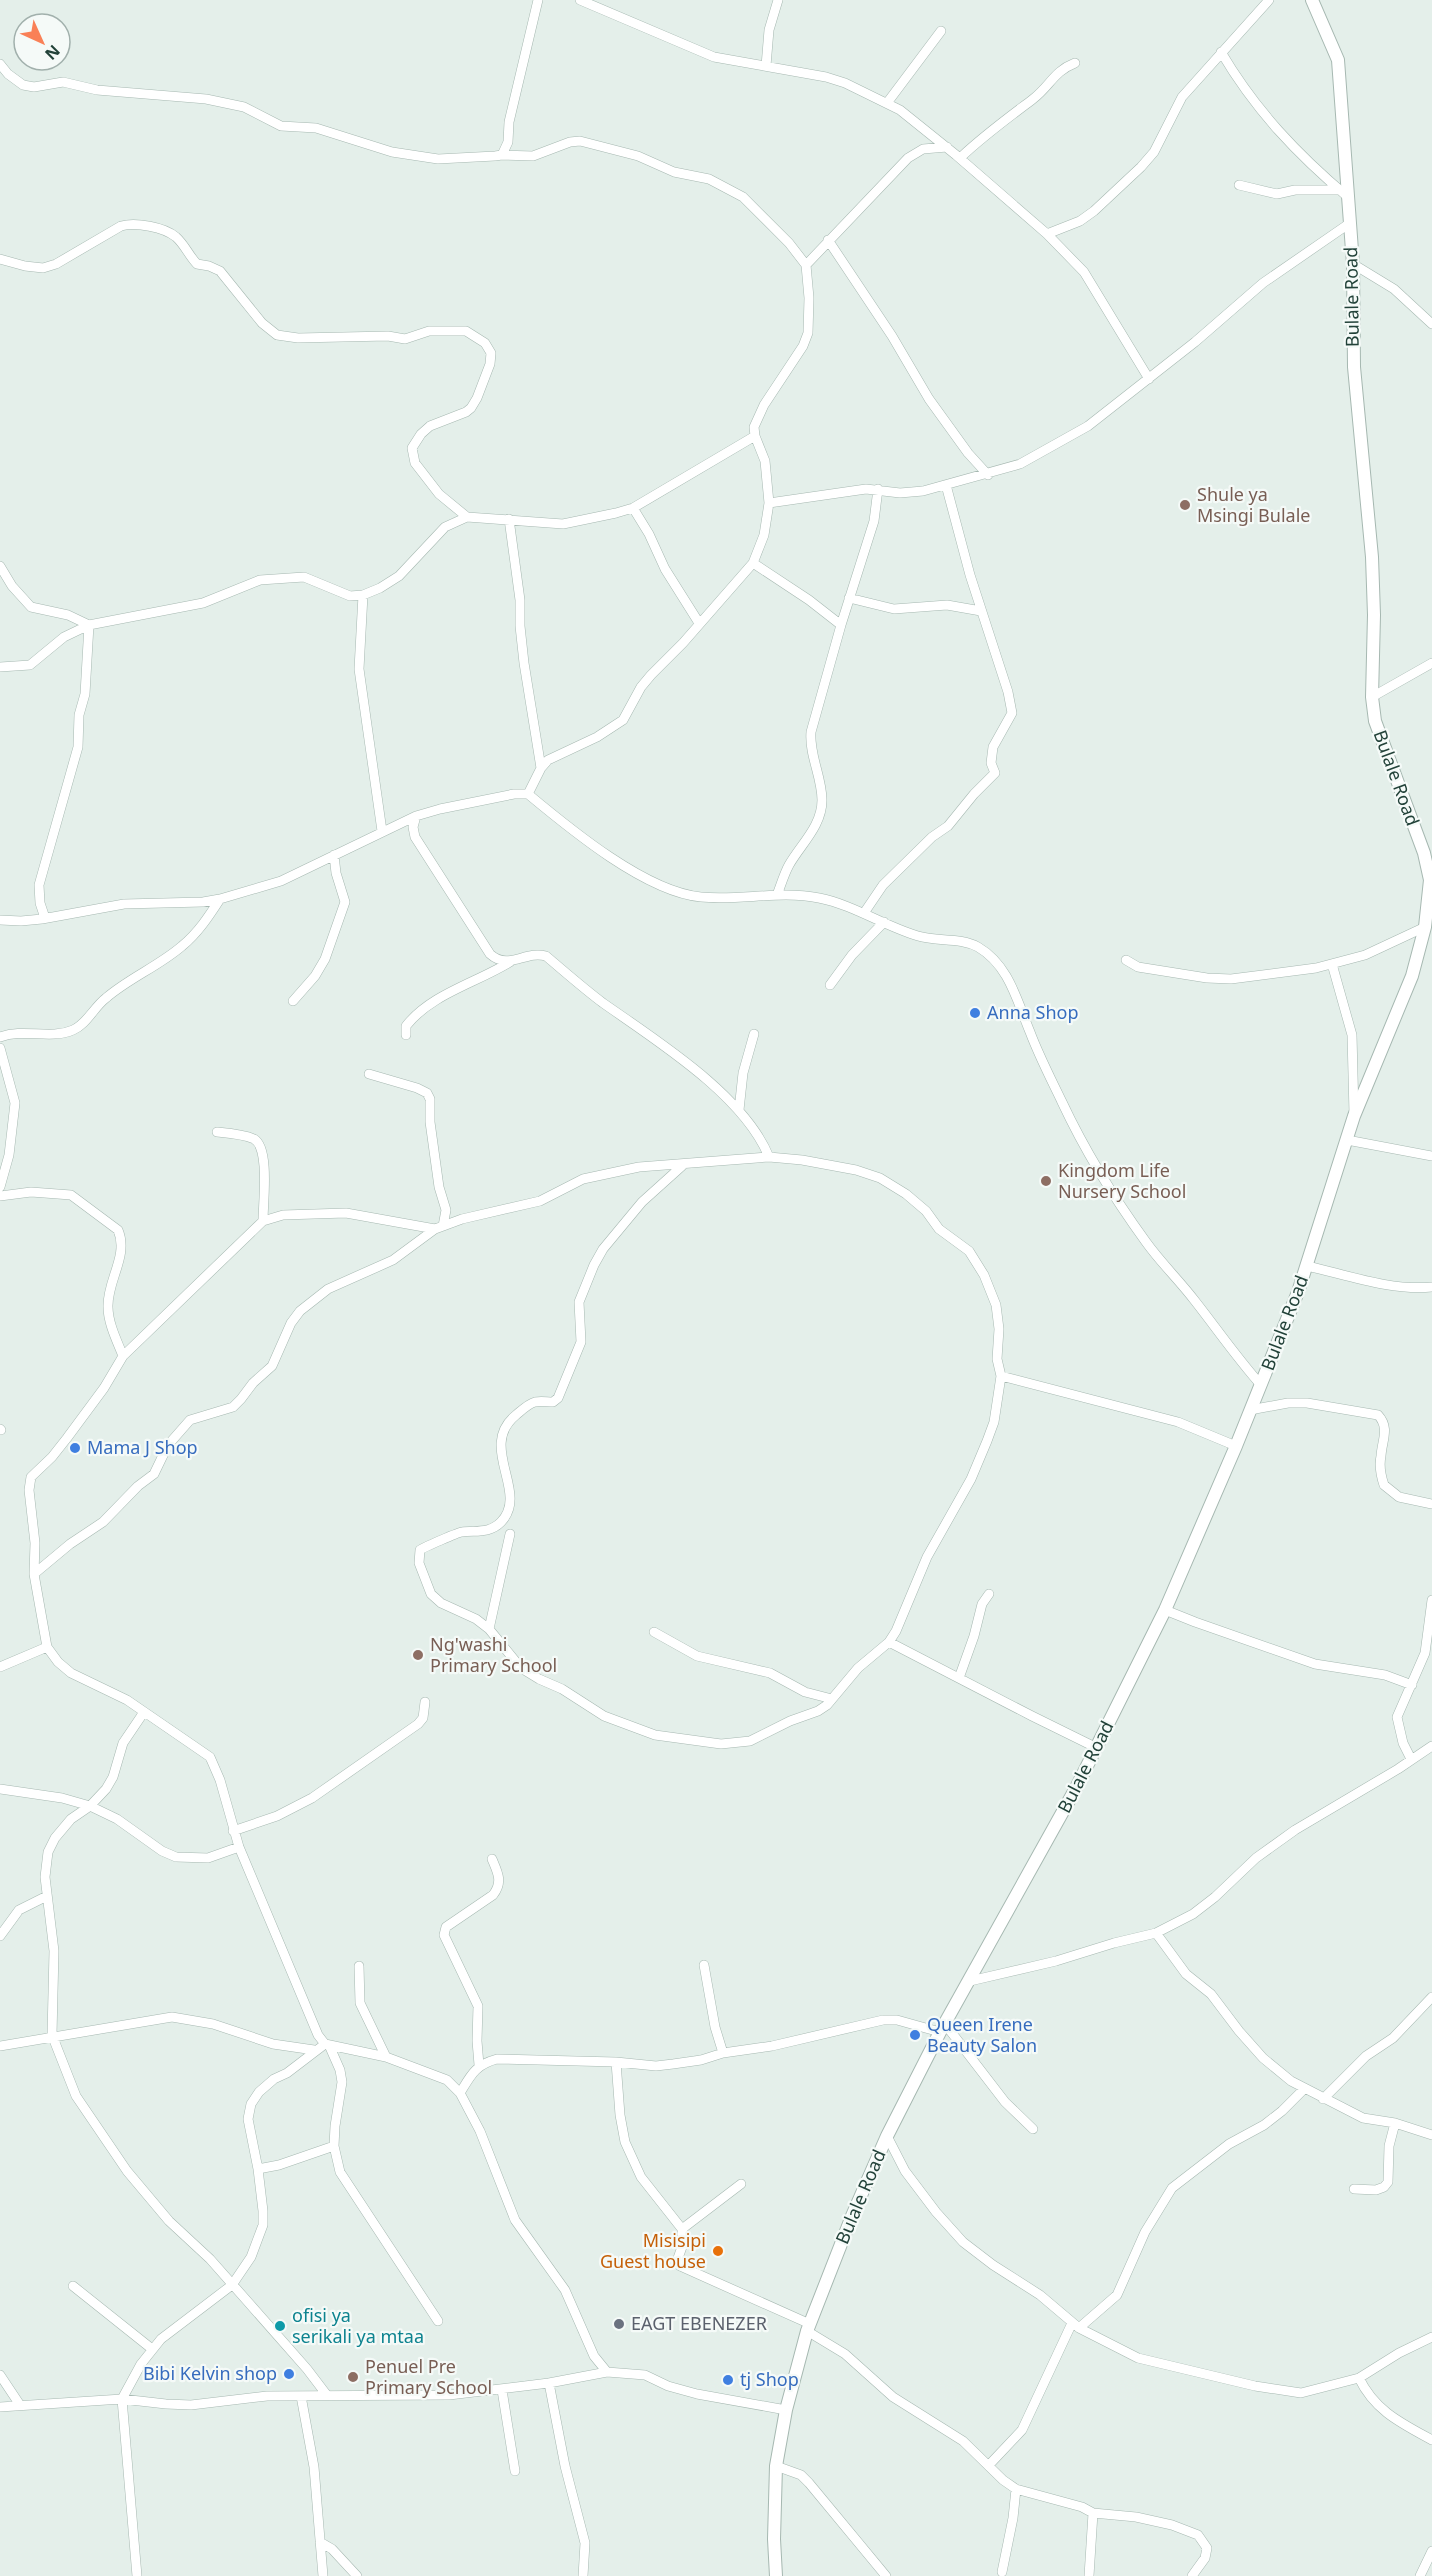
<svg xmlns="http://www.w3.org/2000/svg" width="1432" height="2576" viewBox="0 0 1432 2576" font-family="'Noto Sans',sans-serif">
  <rect width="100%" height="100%" fill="#e4efea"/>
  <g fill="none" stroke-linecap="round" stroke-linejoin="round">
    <defs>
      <path id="minor" d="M580 0 714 57 826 77 845 83 900 110 956 155 1047 234 1084 272 1149 379
        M1221 52C1256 111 1297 154 1349 198
        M0 64 8 74 23 85 34 87 63 82 97 90 206 99 244 107 281 126 316 128 392 152 438 159 495 156 502 155 508 142 509 122 538 0
        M766 66 769 30 778 0
        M887 103 941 31
        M502 155 533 156 570 142 580 141 638 156 674 172 709 179 743 197 789 243 806 265 809 298 808 333 803 346 764 405 754 427 755 436 765 461 769 503 764 535 753 563 683 643 651 675 641 687 623 720 597 737 548 760 541 768 528 794
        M960 158C983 136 1008 118 1033 99 1050 86 1054 71 1075 63
        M1239 185 1277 194 1295 190H1338
        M1047 234 1080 221 1094 211 1141 167 1154 152 1182 97 1269 0
        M828 240 892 336 929 399 968 453 988 475
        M0 259 25 266 43 268 56 264 121 226C136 222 164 227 176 237 185 245 189 256 197 264L209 266 220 271 262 323 277 335 298 338 388 336 405 339 429 331H466L485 343 491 353 490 364 477 398 471 408 466 412 430 426 421 434 412 448 415 463 439 494 467 517 563 524 616 513 633 508 755 436
        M1353 264 1394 289 1432 324
        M806 265 908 158 923 149 947 147
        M769 503 866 489 900 493 923 491 1020 464 1088 426 1195 342 1263 283 1350 223
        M633 508 649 534 665 569 699 623
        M509 519 520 600V626L524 663 541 768
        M753 563 809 600 841 625
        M0 566 12 586 31 607 68 615 89 625 85 694 79 715 78 747 39 885 40 903 45 918
        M363 595 359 669 382 831
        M849 598 894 609 947 605 981 611
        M0 667 30 665 64 637 89 625 203 603 260 580 304 577 350 596 363 595 380 588 399 576 445 527 467 517
        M1372 697 1432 663
        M416 816 413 827 415 837 490 954C509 971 525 950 546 956 565 972 583 988 603 1003 657 1041 744 1095 769 1157
        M777 895C781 885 784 874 789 865 801 844 822 826 822 800 822 777 809 755 811 732L841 625 874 521 878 489
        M864 913 883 885 932 837 948 826 974 794 995 773 991 763 993 747 1012 713 1008 692 970 575 946 485
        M0 920 21 921 42 919 124 904 203 902 220 899 281 881 416 816 440 809 514 794H528C570 829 646 892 701 897 740 901 780 890 819 898 854 905 884 926 918 936 938 942 960 937 978 947 1009 965 1017 1001 1030 1032 1039 1056 1051 1079 1062 1102 1085 1151 1114 1198 1146 1242 1161 1263 1179 1280 1195 1301 1217 1329 1237 1358 1261 1385
        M1126 960 1138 967 1207 978 1231 979 1316 968 1365 955 1425 927
        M1332 964 1352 1035 1354 1114
        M830 985 852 955 884 922
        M293 1001 315 976 325 959 345 902 336 873 334 855
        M406 1035V1026C431 994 476 983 510 962
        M0 1037C24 1028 50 1040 73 1030 87 1024 94 1007 106 998 129 978 159 966 182 946 198 933 209 916 220 899
        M0 1048 15 1103 9 1155 0 1187
        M369 1074 417 1088 427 1093 430 1099V1122L439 1187 446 1210 443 1226
        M739 1110 743 1073 754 1034
        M217 1132C228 1133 243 1134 254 1139 270 1148 263 1203 263 1221
        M1347 1140 1432 1156
        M682 1166 642 1202 603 1249 594 1265 579 1302 581 1342 558 1398 553 1402C547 1402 541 1401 535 1402 528 1404 522 1410 516 1415 477 1447 530 1492 501 1522 489 1534 476 1530 462 1532 459 1532 422 1548 420 1550L419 1563 431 1594 441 1603 476 1619 489 1629 521 1668 539 1679 562 1689 604 1716 655 1735 721 1744 750 1741 790 1721 818 1711 827 1705 858 1668 889 1642 896 1631 927 1557 971 1479 987 1441 994 1422 1001 1376
        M0 1196 31 1192 71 1195 118 1230C129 1256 107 1280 108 1307 108 1323 117 1341 123 1356
        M1307 1266C1347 1275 1391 1291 1432 1287
        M1250 1410 1288 1403H1307L1378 1415C1390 1428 1382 1440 1381 1456 1379 1465 1381 1476 1384 1485L1399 1497 1432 1504
        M0 1429 1 1430
        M34 1574 70 1544 103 1522 138 1486 154 1474 168 1445 190 1420 233 1407 241 1399 253 1383 272 1366 291 1323 300 1311 328 1289 393 1260 435 1229
        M1165 1610 1195 1622 1315 1664 1385 1675 1412 1685
        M489 1629 510 1534
        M654 1632 697 1656 770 1673 805 1692 832 1699
        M889 1642 1032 1716 1097 1748
        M0 1667 47 1647
        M959 1678 974 1636 982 1604 989 1594
        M144 1712 123 1743 113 1777 106 1789 90 1806 71 1819 55 1838 48 1852 45 1877 54 1951 52 2035 76 2096 127 2171 169 2221 210 2259 248 2302 307 2369 326 2394
        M1411 1759 1403 1743 1397 1717 1425 1653 1432 1600
        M0 1789 62 1798 90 1806 117 1819 162 1851 176 1857 208 1858 239 1847
        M233 1831 277 1816 312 1798 418 1724 423 1718 425 1702
        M1156 1933 1186 1974 1211 1994 1239 2031 1263 2058 1291 2081 1363 2118 1395 2123 1432 2135
        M0 1936 19 1910 47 1896
        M704 1965 715 2027 723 2053
        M359 1966 360 2003 386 2057
        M970 1981 1056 1961 1114 1943 1156 1933 1193 1914 1215 1897 1256 1858 1295 1830 1398 1769 1432 1746
        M945 2024 1005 2102 1033 2129
        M329 2045 340 2070 342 2082 335 2126 334 2146 340 2172 438 2321
        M0 2046 172 2017 213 2024 273 2044 314 2050
        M616 2062 620 2115 625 2142 641 2177 682 2229 683 2244 677 2261 680 2266 810 2324
        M479 2065 477 2041 478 2006 444 1935 446 1927 493 1895C503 1882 498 1873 492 1859
        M460 2093C471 2075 475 2065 497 2059L616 2062 656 2066 673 2064 701 2060 723 2053 772 2046 883 2020H897L940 2032
        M1323 2099 1366 2056 1393 2038 1432 1997
        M887 2136 905 2171 936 2212 963 2242 993 2265 1040 2295 1079 2328 1138 2358 1255 2386 1301 2393 1359 2378 1399 2353 1432 2337
        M258 2169 279 2165 334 2146
        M1354 2189 1376 2190 1384 2187 1388 2182 1389 2146 1395 2123
        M682 2229 741 2184
        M73 2286 152 2349
        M1079 2328 1117 2295 1145 2232 1172 2188 1229 2144 1264 2125 1282 2111 1304 2089
        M807 2331 845 2354 893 2397 963 2441 1003 2480 1016 2489 1082 2507 1093 2513 1136 2517 1172 2525 1198 2535 1207 2548 1205 2558 1192 2576
        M0 2375 20 2405
        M1359 2378C1375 2411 1401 2423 1432 2440
        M549 2383 565 2466 585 2543 583 2576
        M502 2390 515 2471
        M301 2396 314 2467 323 2576
        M0 2407 122 2399 166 2404 191 2405 267 2396 449 2395 549 2383 607 2372
        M786 2410 697 2394 668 2386 645 2375 607 2372 594 2356 565 2290 515 2220 480 2131 460 2093 447 2080 386 2057 325 2044 318 2035 239 1847 220 1780 210 1757 127 1700 71 1673 58 1662 47 1647 34 1574 35 1543 29 1490 31 1477 52 1457 67 1438 104 1388 123 1356 263 1221 283 1215 346 1213 435 1229 462 1219 540 1201 583 1179 639 1167 769 1157 802 1160 856 1170 880 1178 906 1194 926 1211 939 1229 969 1251 984 1275 996 1305 999 1329 997 1359 1001 1376 1178 1422 1236 1446
        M989 2465 1022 2430 1072 2323
        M776 2466 801 2475 809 2483 886 2576
        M320 2542 332 2549 357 2576
        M1002 2572 1013 2518 1016 2489
        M137 2576 122 2399 141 2364 161 2339 232 2285 251 2257 263 2225V2211L258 2169 248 2119 251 2104 259 2092 274 2079 287 2073 325 2044
        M1089 2576 1093 2513
        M1420 2576 1432 2551"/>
      <path id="tertiary" d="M776 2576 774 2539 776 2466 786 2410 807 2331 852 2216 887 2136 940 2032 1076 1788 1165 1610 1236 1446 1298 1292 1354 1116 1412 976 1425 927 1430 880 1424 853 1375 721 1372 697 1374 615 1372 557 1354 367 1353 264 1338 60 1312 0"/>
    </defs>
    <use href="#minor" stroke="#a6b8b1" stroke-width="10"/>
    <use href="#tertiary" stroke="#a6b8b1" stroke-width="14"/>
    <use href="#minor" stroke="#fff" stroke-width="9"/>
    <use href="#tertiary" stroke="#fff" stroke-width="12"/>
  </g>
  <g fill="#8d6e63" stroke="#f5faf8" stroke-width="2">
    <circle cx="1185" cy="505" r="6"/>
    <circle cx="1046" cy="1181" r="6"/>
    <circle cx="418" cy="1655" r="6"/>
    <circle cx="353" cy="2377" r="6"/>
  </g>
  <g fill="#3f7fe0" stroke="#f5faf8" stroke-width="2">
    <circle cx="975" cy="1013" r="6"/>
    <circle cx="75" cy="1448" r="6"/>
    <circle cx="915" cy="2035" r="6"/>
    <circle cx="289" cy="2374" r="6"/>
    <circle cx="728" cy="2380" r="6"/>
  </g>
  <circle fill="#e8710a" stroke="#f5faf8" stroke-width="2" cx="718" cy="2251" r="6"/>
  <circle fill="#6b7280" stroke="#f5faf8" stroke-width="2" cx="619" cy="2324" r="6"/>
  <circle fill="#0f9aa8" stroke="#f5faf8" stroke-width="2" cx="280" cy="2326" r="6"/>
  <g text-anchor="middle" stroke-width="4.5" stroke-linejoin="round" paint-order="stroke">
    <g font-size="18" fill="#224239" stroke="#f5faf8">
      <text transform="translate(1352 297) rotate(-91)" y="6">Bulale Road</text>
      <text transform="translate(1396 778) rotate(70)" y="6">Bulale Road</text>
      <text transform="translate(1285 1323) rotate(-69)" y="6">Bulale Road</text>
      <text transform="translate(1086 1767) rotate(-63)" y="6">Bulale Road</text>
      <text transform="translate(861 2197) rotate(-67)" y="6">Bulale Road</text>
    </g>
    <g font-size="18" fill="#785e54" stroke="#f5faf8" text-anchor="start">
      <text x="1197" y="501">Shule ya<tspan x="1197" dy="21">Msingi Bulale</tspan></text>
      <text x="1058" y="1177">Kingdom Life<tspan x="1058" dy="21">Nursery School</tspan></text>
      <text x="430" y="1651">Ng'washi<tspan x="430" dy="21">Primary School</tspan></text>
      <text x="365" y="2373">Penuel Pre<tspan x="365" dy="21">Primary School</tspan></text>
    </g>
    <g font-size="18" fill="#366cbe" stroke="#f5faf8" text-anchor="start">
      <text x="987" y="1019">Anna Shop</text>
      <text x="87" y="1454">Mama J Shop</text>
      <text x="927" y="2031">Queen Irene<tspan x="927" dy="21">Beauty Salon</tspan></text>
      <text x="277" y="2380" text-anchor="end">Bibi Kelvin shop</text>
      <text x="740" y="2386">tj Shop</text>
    </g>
    <g font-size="18" fill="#c56008" stroke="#f5faf8" text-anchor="end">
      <text x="706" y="2247">Misisipi<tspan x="706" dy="21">Guest house</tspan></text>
    </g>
    <g font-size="18" fill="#0d838f" stroke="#f5faf8" text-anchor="start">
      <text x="292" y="2322">ofisi ya<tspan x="292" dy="21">serikali ya mtaa</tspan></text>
    </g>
    <g font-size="18" fill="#5b616d" stroke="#f5faf8" text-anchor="start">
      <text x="631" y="2330">EAGT EBENEZER</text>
    </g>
  </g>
  <g transform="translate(42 42) rotate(135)"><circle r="28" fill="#f5faf8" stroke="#a1b0ac" stroke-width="1.5"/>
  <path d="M0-4.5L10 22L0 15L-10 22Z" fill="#f98057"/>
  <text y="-9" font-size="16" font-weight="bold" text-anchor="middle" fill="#224239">N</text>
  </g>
</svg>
